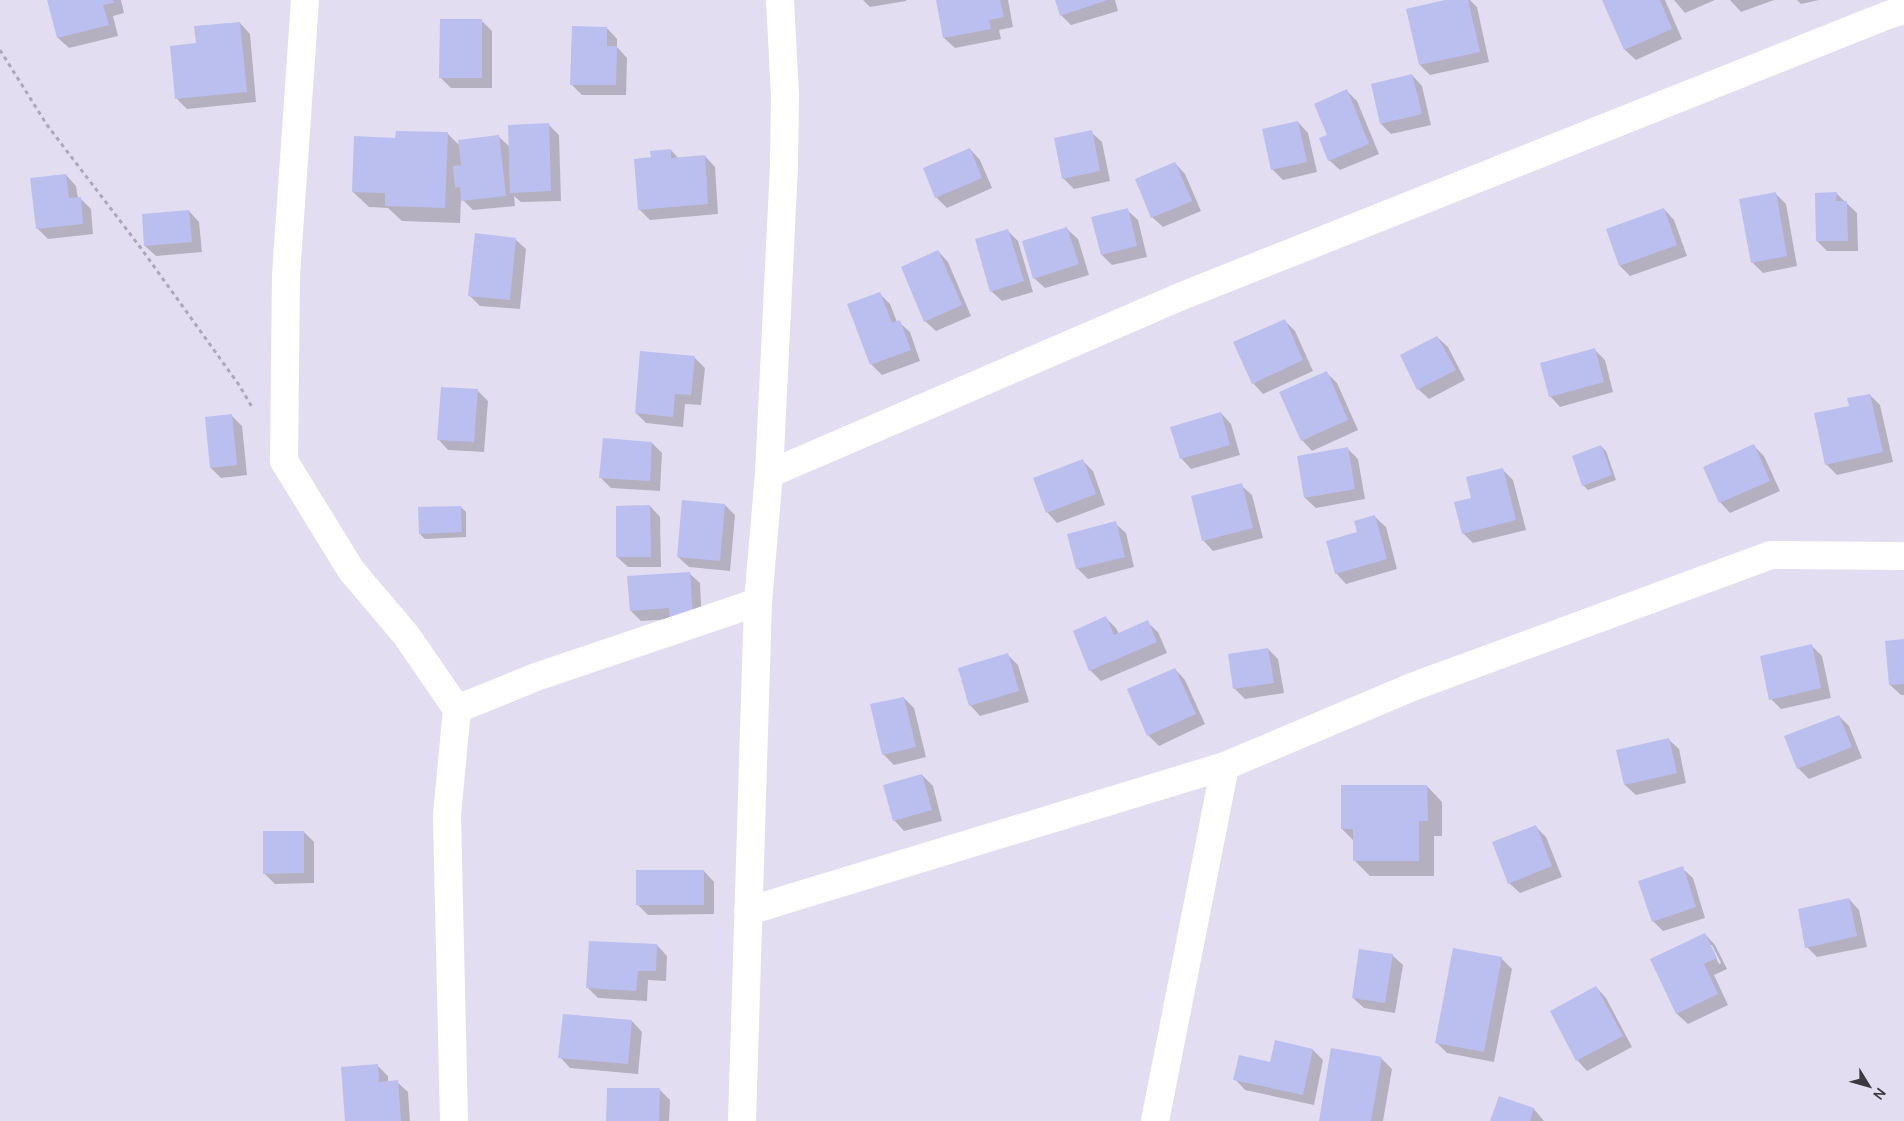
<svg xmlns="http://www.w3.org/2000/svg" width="1904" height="1121" viewBox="0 0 1904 1121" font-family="Manrope,sans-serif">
  <rect width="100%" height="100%" fill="#e3ddf1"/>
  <path fill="#0003" fill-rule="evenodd" d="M48 0H121L124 13 113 16 118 36 69 48 58 38Z
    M863 0H906V1L870 7Z
    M937 0H1008L1013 27 999 30 1001 39 955 48 944 38Z
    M1056 0H1115L1118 11 1071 25 1061 15Z
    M1451 0H1470L1477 7 1489 62 1430 75 1420 65 1408 9Z
    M1603 0H1665L1682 39 1636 60 1625 50Z
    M1674 0H1715L1685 13Z
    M1730 0H1774L1741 12Z
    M1797 0H1819L1801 4Z
    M481 20 492 31V88H451L441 78Z
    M240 23 250 34 256 102 187 109 177 99Z
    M607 28 617 39V47L627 58 626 95H582L571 84Z
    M1412 75 1422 86 1431 125 1391 134 1381 124Z
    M1347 91 1357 101 1379 154 1340 170 1329 160 1328 136Z
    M1298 122 1308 133 1317 172 1283 180 1272 169Z
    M549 125 559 135 561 201 521 202 514 196 515 206 473 210 461 198 460 223 402 221 388 208 369 207 353 192 397 139 447 133 460 146 499 137 510 147Z
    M1091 132 1102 142 1110 181 1074 189 1063 178Z
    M970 149 980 160 992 188 947 208 936 197Z
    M671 150 679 159 705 156 715 167 718 214 650 220 639 209 652 159Z
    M1175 163 1185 174 1201 211 1163 227 1152 217Z
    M66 175 76 186 78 199 80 198 91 209 93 234 48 239 37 228Z
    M1775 193 1786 204 1797 266 1763 273 1752 262Z
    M1836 193 1857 213 1858 251H1827L1817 241Z
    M1664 209 1674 220 1687 256 1630 276 1620 266Z
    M1127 210 1138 220 1147 257 1112 265 1102 255Z
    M189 211 199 222 202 252 156 256 145 246Z
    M1067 229 1078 239 1089 275 1045 288 1034 278Z
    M1008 231 1018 241 1033 292 1002 301 991 291Z
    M515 239 526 249 520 309 480 306 469 295Z
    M938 251 948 262 971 316 936 331 925 321Z
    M880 294 890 304 897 322H899L910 332 920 361 882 375 872 365 849 305Z
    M1284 320 1295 331 1313 371 1263 394 1253 383Z
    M1437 337 1448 347 1465 380 1429 399 1418 389Z
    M1595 350 1605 360 1613 392 1560 407 1550 396Z
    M694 357 705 368 701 405 685 404 683 427 646 423 636 413Z
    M1327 373 1337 383 1358 430 1312 451 1302 440Z
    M478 391 488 401 484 452 448 450 438 439Z
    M1870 395 1880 405 1893 462 1837 475 1826 464 1850 407Z
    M1221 413 1231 424 1240 455 1191 469 1181 458Z
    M232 416 242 426 247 475 221 478 211 468Z
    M652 443 662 453 660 491 611 488 601 478Z
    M1601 446 1606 451 1616 480 1588 490 1583 485Z
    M1754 446 1764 456 1780 491 1730 513 1720 502Z
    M1347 448 1358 459 1365 499 1316 508 1305 498Z
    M1083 461 1093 471 1105 505 1057 523 1047 512Z
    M1502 469 1513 480 1526 530 1473 543 1463 533 1472 499Z
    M1241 485 1252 495 1263 538 1213 551 1203 540Z
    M725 505 735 515 730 571 689 567 678 557Z
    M650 506 660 517 661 567H628L617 557Z
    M461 507 466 512V537L425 539 420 534Z
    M1375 517 1386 527 1397 569 1346 584 1336 573 1359 533Z
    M1115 523 1126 533 1134 567 1088 579 1077 568Z
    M689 573 700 583 702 625 673 619 641 621 631 611Z
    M1106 618 1116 628 1119 634 1147 622 1158 632 1167 653 1101 681 1090 670Z
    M1904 641V695H1901L1890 685Z
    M1811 645 1822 656 1831 698 1781 709 1771 699Z
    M1268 649 1278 659 1284 693 1245 699 1234 688Z
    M1008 655 1018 665 1029 702 980 716 970 705Z
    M1175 669 1185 680 1205 724 1159 746 1148 735Z
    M904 698 914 708 926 757 894 765 883 754Z
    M1839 716 1849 726 1862 758 1809 779 1798 768Z
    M1668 739 1679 749 1686 783 1636 795 1625 785 1617 751Z
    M922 775 933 786 942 821 904 831 894 820Z
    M1427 786 1442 802V836H1434V876H1370L1354 860V841L1342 829Z
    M1536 827 1546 837 1562 877 1520 893 1509 883Z
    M304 832 314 842V883L275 884 264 873Z
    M1682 868 1693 878 1705 918 1663 931 1653 921Z
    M704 871 714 882V914L648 915 637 904Z
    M1849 899 1859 910 1867 947 1817 957 1807 947Z
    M1705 934 1715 945 1727 969 1714 975 1728 1005 1688 1024 1677 1014 1652 960ZM1710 945H1712L1721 963 1719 964Z
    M657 945 667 956 666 981 648 980 647 1001 598 998 588 988Z
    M1392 955 1403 965 1395 1013 1364 1008 1353 998Z
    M1501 958 1512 969 1494 1062 1447 1053 1436 1042Z
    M1596 987 1606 998 1632 1047 1587 1071 1577 1060Z
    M632 1021 642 1032 638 1074 570 1068 560 1057Z
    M1313 1050 1323 1060 1314 1105 1245 1090 1235 1079 1271 1064Z
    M1382 1059 1392 1069 1383 1121H1320Z
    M377 1065 388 1076V1082H397L408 1092 410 1121H346Z
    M659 1089 670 1100 669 1121H607Z
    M1499 1098 1534 1109 1544 1121H1491Z"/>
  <path fill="#babfef" d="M47 0H113L114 3 103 5 109 25 57 38Z
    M936 0H1000L1004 17 989 20 991 29 943 38Z
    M1055 0H1108L1060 16Z
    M1445 0H1468L1480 52 1419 65 1406 9Z
    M1602 0H1660L1672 29 1624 50Z
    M440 19H482V78H439Z
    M240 22 247 92 175 99 170 46 196 43 194 26Z
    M572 26 607 27V46H617L616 85H570Z
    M1412 74 1422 114 1380 124 1371 84Z
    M1347 89 1369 144 1328 161 1319 138 1327 135 1314 104Z
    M1298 121 1307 162 1271 170 1262 129Z
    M549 123 551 191 510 193 508 125Z
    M1092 130 1100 171 1062 179 1054 138Z
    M396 131 448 132 445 208 385 206V193L352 192 354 136 395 138Z
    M499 135 506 196 461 201 460 187 455 188 453 166 461 165 458 140Z
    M970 148 982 178 935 198 923 168Z
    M671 149V158L705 155 708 204 638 210 634 159 651 157 650 151Z
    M1175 162 1192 201 1151 218 1135 179Z
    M66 174 69 198 81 197 83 224 36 229 30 178Z
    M1776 192 1787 256 1751 263 1739 199Z
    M1837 192 1836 201H1847L1848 241H1816L1815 193Z
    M1128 208 1137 246 1101 255 1091 217Z
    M1664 208 1677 245 1619 266 1606 229Z
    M189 210 192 242 144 246 142 214Z
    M1067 227 1079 264 1033 279 1022 241Z
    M1008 229 1024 281 990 292 975 239Z
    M475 233 516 238 510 300 468 296Z
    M938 250 962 305 924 322 901 267Z
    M880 292 892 323 900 320 911 350 870 365 847 304Z
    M1285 319 1303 360 1252 384 1233 342Z
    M1437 336 1456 370 1417 390 1400 355Z
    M1595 348 1604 382 1549 397 1540 363Z
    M640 351 695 356 691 395 675 394 673 417 635 413Z
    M1327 371 1348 420 1301 441 1279 392Z
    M441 387 478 389 474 442 437 440Z
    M1870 394 1883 452 1825 465 1814 413 1849 406 1847 398Z
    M1221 412 1230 445 1180 459 1170 427Z
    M232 414 237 465 210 468 205 417Z
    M603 438 652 442 650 481 599 478Z
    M1754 444 1770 481 1719 503 1703 467Z
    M1601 445 1612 475 1582 486 1572 456Z
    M1348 447 1355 489 1304 498 1297 456Z
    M1083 459 1096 494 1046 513 1033 478Z
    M1503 468 1516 520 1462 534 1454 502 1471 498 1466 477Z
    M1242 483 1253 528 1202 541 1191 496Z
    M682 500 725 504 720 561 677 557Z
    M650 505 651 557H616V506Z
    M461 506 462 532 419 534 418 507Z
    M1375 515 1387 559 1335 574 1326 541 1357 532 1354 521Z
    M1116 521 1125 557 1076 569 1067 534Z
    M690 572 693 615 670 617 669 608 630 611 627 576Z
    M1106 616 1114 635 1148 620 1157 642 1089 671 1073 631Z
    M1904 639V684L1889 685 1885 641Z
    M1812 644 1821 688 1769 700 1760 656Z
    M1268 648 1274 683 1233 689 1228 654Z
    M1008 653 1019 691 969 706 958 668Z
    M1175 668 1196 714 1147 736 1127 689Z
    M904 697 916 747 882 755 870 704Z
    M1839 715 1852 747 1797 769 1784 736Z
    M1669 738 1677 773 1624 785 1616 750Z
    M922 774 932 810 893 821 883 785Z
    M1341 785H1427L1428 821H1419V861H1353V829H1341Z
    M1536 825 1552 866 1508 884 1492 842Z
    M263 831H304V873L263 874Z
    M1683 866 1696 907 1652 922 1638 881Z
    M636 870H704V905H636Z
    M1849 898 1857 936 1805 948 1798 909Z
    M1705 933 1717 958 1704 964 1718 994 1676 1014 1650 959Z
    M589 941 657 944 656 971H638L636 991 586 988Z
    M1453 948 1502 957 1484 1052 1435 1043Z
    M1359 949 1393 954 1385 1003 1352 998Z
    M1596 986 1623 1036 1576 1061 1550 1011Z
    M563 1014 632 1020 628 1064 558 1058Z
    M1275 1040 1313 1049 1303 1095 1233 1080 1239 1055 1270 1062Z
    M1331 1048 1382 1057 1371 1121H1319Z
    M378 1064 379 1082 398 1080 401 1121H345L341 1067Z
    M607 1088H660L659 1121H606Z
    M1499 1096 1534 1108 1530 1121H1490Z"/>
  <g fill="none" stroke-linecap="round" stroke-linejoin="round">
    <path stroke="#ada8b8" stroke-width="3" stroke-dasharray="4 4" stroke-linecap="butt" d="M0 50 47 125 140 247 239 385 252 407"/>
    <path stroke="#fff" stroke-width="28" d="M305 0 286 275 284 461 351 570 406 635 457 709 536 677 758 602
      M769 474 1182 296 1888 15 1904 10
      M748 911 1225 766 1412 687 1771 555 1904 556
      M454 1121 447 815 457 709
      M742 1121 758 602 769 474 784 165 785 95 780 0
      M1155 1121 1225 766"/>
  </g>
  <g transform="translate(1869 1086) rotate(127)" stroke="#e3ddf1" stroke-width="4" paint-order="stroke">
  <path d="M0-4L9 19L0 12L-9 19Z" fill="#3c3941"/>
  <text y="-8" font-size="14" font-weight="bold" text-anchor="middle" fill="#3c3941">N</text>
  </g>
</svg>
